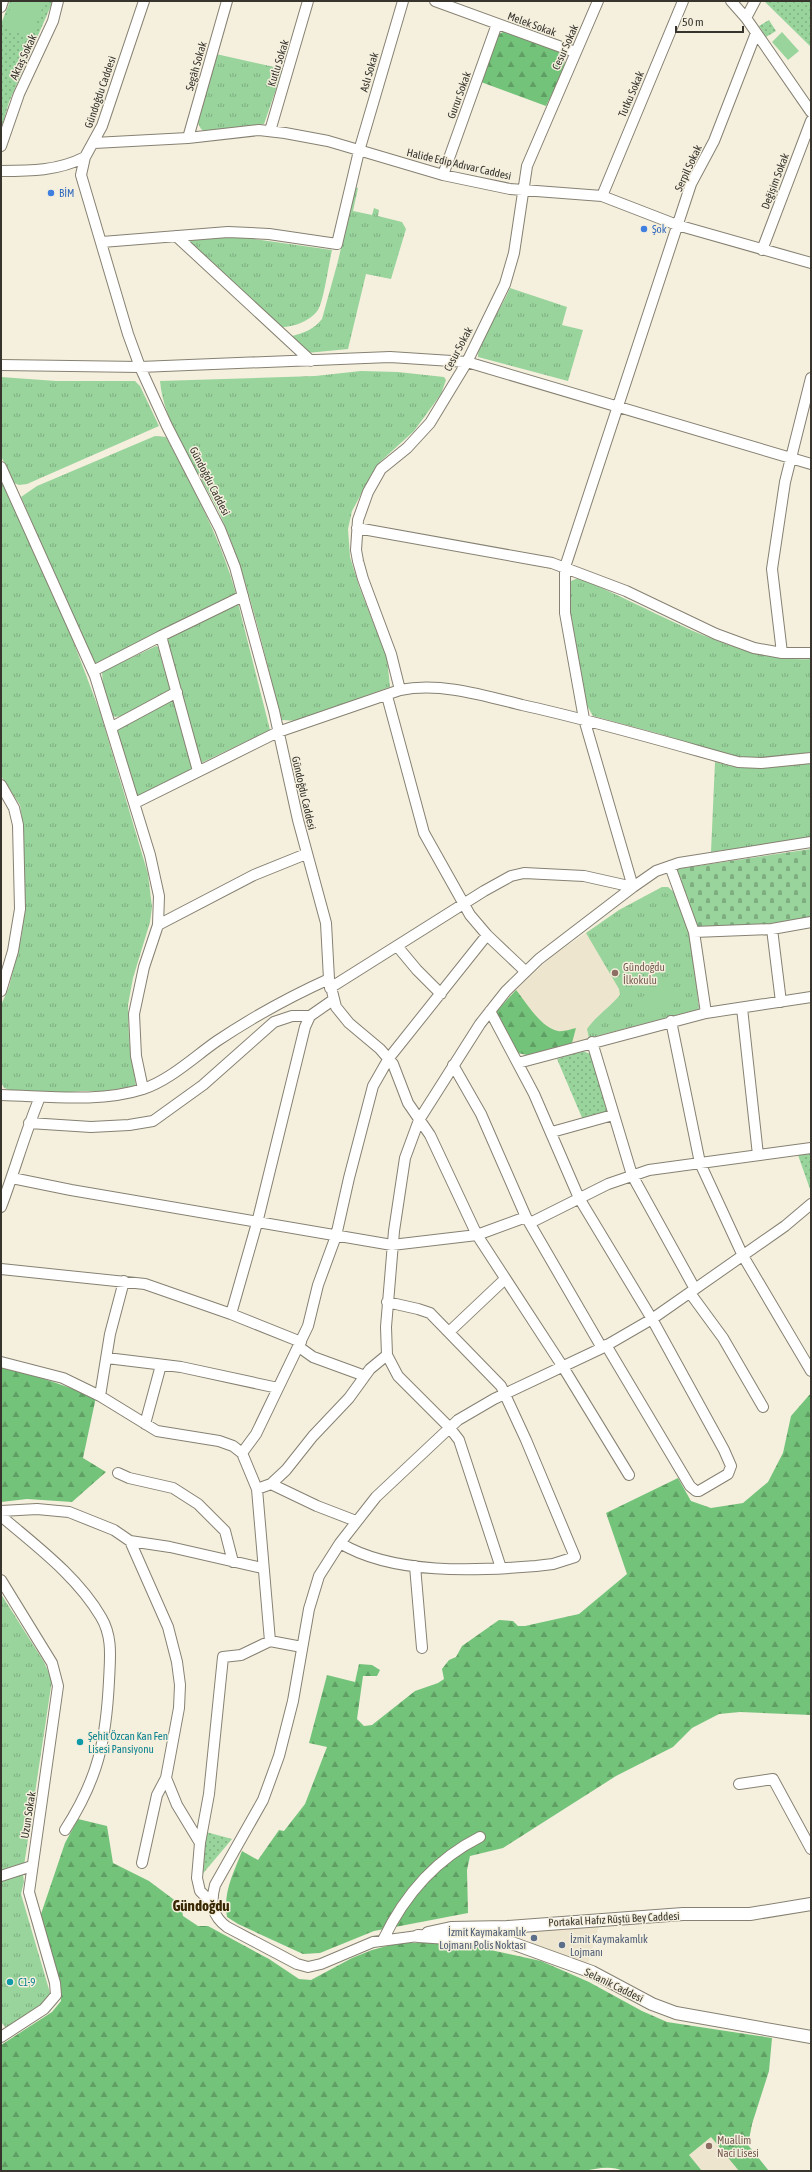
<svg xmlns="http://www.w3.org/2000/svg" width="812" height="2172" viewBox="0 0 812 2172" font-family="'Asap Condensed',sans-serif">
  <defs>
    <pattern id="grass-tufts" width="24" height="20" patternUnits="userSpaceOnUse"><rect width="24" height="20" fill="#99d49c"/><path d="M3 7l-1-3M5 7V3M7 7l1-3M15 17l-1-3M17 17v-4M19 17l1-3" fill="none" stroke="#7ead80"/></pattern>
    <pattern id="forest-firs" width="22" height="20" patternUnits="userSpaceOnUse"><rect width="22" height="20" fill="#74c37a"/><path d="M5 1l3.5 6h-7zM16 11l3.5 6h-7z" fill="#609f64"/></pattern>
    <pattern id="cemetery-stones" width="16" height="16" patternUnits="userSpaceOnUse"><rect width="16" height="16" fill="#99d49c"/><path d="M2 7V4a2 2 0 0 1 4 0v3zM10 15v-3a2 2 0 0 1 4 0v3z" fill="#7ead80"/></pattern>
    <pattern id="park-dots" width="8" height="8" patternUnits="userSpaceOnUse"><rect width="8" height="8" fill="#99d49c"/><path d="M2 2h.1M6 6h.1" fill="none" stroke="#7ead80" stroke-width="1.8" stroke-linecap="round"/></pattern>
  </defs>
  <rect width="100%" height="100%" fill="#f5efde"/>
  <path fill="#ede5cd" d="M662 887H668L699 1009 527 1055 518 1053 495 1013 516 990 551 957 619 910Z
    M599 1925 588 1963 532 1948 530 1930Z
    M711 2137 739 2171H702L689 2155Z"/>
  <path fill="url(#grass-tufts)" d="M216 54 283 69 264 124 204 131 201 129 197 121Z
    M355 187 358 188 353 211 372 215 374 208 379 210 378 216 402 222 406 229 391 279 366 274 348 349 307 353 293 340 292 336C304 333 314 329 322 319L338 261Z
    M218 237H240L332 250C329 263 324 298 319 308 313 320 294 327 282 327L189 243 191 239Z
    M510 288 567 307 562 325 583 330 568 381 478 357C477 346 504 303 510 288Z
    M361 371 398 372 444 377 446 380 441 394 414 431 381 461 374 470 352 511 348 529 350 557 359 586 387 658 390 687 297 721 282 720C263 652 250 583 222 519 203 476 164 428 160 381L315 376Z
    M1 377 56 381H135L140 386 159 426 27 484 19 485 14 483 1 456Z
    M155 436 166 437C193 488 221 539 236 594L101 663 94 665 21 497 37 486Z
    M1 475 64 617 100 712 148 874 152 907 150 922 133 978 128 1005 129 1040 136 1086 104 1091H82L46 1094 10 1090 4 1088 1 1082V1005L9 987 22 934 24 875V832L20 805 1 776Z
    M578 578C648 605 735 664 811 659V752L787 757 740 759 660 734 593 716 585 702 570 608 571 581Z
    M238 603 270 730 199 764 167 640 169 637Z
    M156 646 158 647 170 689 169 692C158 698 123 721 112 716L103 687 102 672Z
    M173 700 176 703 192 769 144 795H135L117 732 118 728Z
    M715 762C746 771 779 767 811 763V838L711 852Z
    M662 887H668L676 894 691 937 699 1009 589 1038 587 1029C596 1016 610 1007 620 995L619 989 586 933 619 910Z
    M1 1594 44 1662 52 1680 24 1866 1 1873Z
    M23 1874 24 1882 21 1894 50 1993 43 2004 6 2028 1 2022V1880Z"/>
  <path fill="url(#forest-firs)" d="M505 31 561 52C563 54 565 57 565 60 564 73 552 94 546 106L481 82 499 34Z
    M516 990C526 1002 541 1028 558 1031 563 1032 571 1029 576 1028L572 1043 527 1055 518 1053 495 1013Z
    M1 1367 39 1377 96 1397 83 1458 106 1472 72 1502 27 1499 1 1502Z
    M811 1393V1715L740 1712 719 1714 692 1728 673 1747 616 1776 503 1848 470 1856 467 1870 468 1913 374 1931 320 1953 303 1954 238 1924 227 1917C223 1891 233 1875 242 1851L258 1860 279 1830 284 1831 305 1804 327 1747 309 1743 327 1675 355 1682 359 1664 372 1665 380 1670 377 1676H363L357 1719 364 1726 372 1725 415 1691 438 1683 444 1679 442 1669 449 1660 456 1657 462 1646 499 1620 513 1621 518 1626H525L579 1614 627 1574 606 1513 678 1478 691 1501 711 1508 743 1503 768 1482 783 1453 791 1416Z
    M78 1819 107 1826 113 1863 149 1881 181 1905 183 1916 198 1926H208L269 1959 299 1979 311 1980 352 1958 372 1950 398 1943H459L541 1961 589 1982 642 2011 667 2022 772 2038 769 2071 752 2124 748 2145 769 2171H739L711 2137 689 2155 702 2171H623C611 2165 596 2169 582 2171H1V2045L52 2012 61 2001 60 1986 40 1917 65 1843Z"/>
  <path fill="url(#cemetery-stones)" d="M811 849V918L771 925 697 927 677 869Z"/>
  <path fill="url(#park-dots)" d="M10 1H53L9 102 1 130V24Z
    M764 1H811V47Z
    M769 20 776 31 766 37 759 26Z
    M582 1051 591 1054 608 1109V1112L583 1120 557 1059Z
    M811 1153V1192L798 1155Z
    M206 1832 232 1839 200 1877Z"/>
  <path fill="#99d49c" d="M13 1H45L31 38 3 27Z
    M782 32 799 51 788 60 772 42Z
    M671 989 674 1002 647 1010 643 996Z"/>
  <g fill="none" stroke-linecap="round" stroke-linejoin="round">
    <defs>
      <path id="minor" d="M144 1 102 126 85 157 81 175 128 334 140 367 167 426 220 529 235 567 274 711 298 820 326 923 329 979 336 1007 349 1023 380 1049 393 1064 408 1103 430 1135 477 1235 563 1367 629 1475
        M435 1 575 52
        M731 1 746 18 811 112
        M1 7 3 1
        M746 18 755 1
        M270 131 308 1
        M188 138 227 1
        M94 143 188 138 259 130 285 133 328 141 443 175 510 189 602 196 677 225 811 263
        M1 146 19 94 53 21 58 1
        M1 171C30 171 58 171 85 157
        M443 175 497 24
        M602 196 683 1
        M176 236 311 361
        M102 242 228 232 269 234 337 244 359 151 403 1
        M762 250 811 121
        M1 365 140 367 390 357 467 362 811 464
        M1 467 95 676 150 855 159 896 158 925 144 967 134 1014 136 1056 143 1089
        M357 528 552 563 626 591 716 634 754 648 782 653 772 569 785 482 811 378
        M782 653H811
        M93 671 161 636
        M400 690 391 654 363 579 358 561 356 550 358 520 368 492 381 469 407 448 430 423 467 362 505 284 514 253 527 166 598 1
        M387 696 424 833 470 915 487 935 525 971
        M112 727 177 692
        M198 771 161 636 243 596
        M1 785 14 808 18 825 20 909 13 951 1 991
        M135 803 278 732 400 690C440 682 482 695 522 705 595 721 666 742 738 762L761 763 811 758
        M670 866 694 932 706 1013
        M633 887 584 719 565 613V567L691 184 714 141 756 33
        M158 925 254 875 306 854
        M772 929 781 1002
        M694 932 772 929 811 922
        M397 946 417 970 441 994
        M330 988 484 891 511 876 524 873 584 876 633 887
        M742 1008 758 1155
        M490 1011 534 1094 579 1198 652 1319 724 1450 731 1466 728 1474 699 1491H696L690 1486 606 1345
        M671 1021 700 1163 743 1256 811 1371
        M592 1042 632 1175 695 1289
        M518 1063 706 1013 811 997
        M453 1065 481 1114 526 1217 602 1348
        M1 1095C46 1096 100 1103 143 1089 170 1080 194 1057 217 1041 253 1017 289 997 329 979
        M29 1123 91 1127 129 1125 153 1121 203 1085 274 1022 292 1016H310
        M552 1132 613 1115
        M12 1178 71 1190 392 1245 477 1235 526 1217
        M1 1207C15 1170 25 1133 40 1097
        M530 1223 608 1184 649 1170 811 1148
        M1 1269 145 1284 231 1314 301 1342
        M124 1281 110 1334 100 1396 157 1431 219 1441 233 1446 242 1453 257 1489 270 1641
        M690 1293 723 1338 763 1407
        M231 1314 257 1223 305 1027 310 1016 333 1000
        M449 1332 505 1279
        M299 1347 313 1357 365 1376
        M107 1358 181 1367 278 1388
        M1 1362 63 1378 100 1396
        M145 1424 161 1365
        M242 1453 256 1434 308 1326 318 1285 336 1236 349 1178 373 1086 389 1058 487 935
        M118 1473 129 1478 173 1488 198 1504 225 1531 233 1562
        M271 1484 317 1506 356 1521
        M257 1489 271 1484 286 1470 313 1436 349 1398 370 1369 387 1355
        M1 1511 37 1509 69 1512 114 1530 130 1541 170 1547 262 1568
        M1 1516C36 1546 77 1576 101 1617 113 1637 110 1658 109 1681 106 1741 98 1779 65 1830
        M130 1541 168 1627 177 1662 180 1685 179 1708 166 1778 157 1795 142 1863
        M340 1543C393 1575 476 1571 536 1566L553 1564 575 1557 526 1440 501 1386 430 1313 418 1309 387 1302
        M415 1566 422 1648
        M501 1568 459 1440 449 1427 398 1376 387 1355 386 1327 394 1231 405 1158 419 1120 480 1024 506 991 539 959 633 887 656 871 679 863 811 842
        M1 1580 52 1663 58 1686 29 1892 55 1983 56 1995 44 2009 1 2037
        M166 1778 177 1805 200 1843
        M739 1784 773 1779 811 1849
        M1 1876 32 1866
        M212 1903 200 1891 197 1878 200 1843 209 1794 223 1657 241 1655 270 1641 302 1647
        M418 1936 373 1942 321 1964 308 1967 297 1964 227 1927C212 1916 210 1903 215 1885L263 1800 279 1756 293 1701 309 1609 319 1576 340 1543 376 1497 458 1420 494 1399 602 1348 652 1319 785 1226 811 1204
        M383 1940C404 1896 436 1859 480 1837"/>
      <path id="major" d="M428 1933 451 1928 507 1927 683 1914H750L811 1904
        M418 1936 509 1942 592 1972 652 2004 676 2013 811 2037"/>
    </defs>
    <use href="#minor" stroke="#868172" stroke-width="12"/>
    <use href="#major" stroke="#868172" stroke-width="14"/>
    <use href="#minor" stroke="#fff" stroke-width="10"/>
    <use href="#major" stroke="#fff" stroke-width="12"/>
  </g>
  <g fill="#3f7fe0" stroke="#f5efde" stroke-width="1.5">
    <circle cx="51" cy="193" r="4"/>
    <circle cx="644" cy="229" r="4"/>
  </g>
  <g fill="#8d6e63" stroke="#f5efde" stroke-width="1.5">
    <circle cx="615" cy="973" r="4"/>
    <circle cx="709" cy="2146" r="4"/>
  </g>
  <g fill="#0f9aa8" stroke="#f5efde" stroke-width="1.5">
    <circle cx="80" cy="1742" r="4"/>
    <circle cx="10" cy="1982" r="4"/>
  </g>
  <g fill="#5c6f8a" stroke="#f5efde" stroke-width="1.5">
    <circle cx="534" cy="1938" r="4"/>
    <circle cx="562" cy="1945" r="4"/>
  </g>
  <g text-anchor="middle" stroke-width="3" stroke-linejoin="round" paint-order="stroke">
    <g font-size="11" fill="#36342d" stroke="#f5efde">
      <text transform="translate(532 24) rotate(20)" y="4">Melek Sokak</text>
      <text transform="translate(565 47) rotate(-66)" y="4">Cesur Sokak</text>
      <text transform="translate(23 57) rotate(-65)" y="4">Aktaş Sokak</text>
      <text transform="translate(278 63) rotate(-73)" y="4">Kutlu Sokak</text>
      <text transform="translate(196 66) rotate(-74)" y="4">Segâh Sokak</text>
      <text transform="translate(369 72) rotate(-74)" y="4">Aslı Sokak</text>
      <text transform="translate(100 92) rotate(-71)" y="4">Gündoğdu Caddesi</text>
      <text transform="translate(631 94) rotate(-67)" y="4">Tutku Sokak</text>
      <text transform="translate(459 95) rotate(-70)" y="4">Gurur Sokak</text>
      <text transform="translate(459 164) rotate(13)" y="4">Halide Edip Adıvar Caddesi</text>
      <text transform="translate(688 168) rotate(-65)" y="4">Serpil Sokak</text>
      <text transform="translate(775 181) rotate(-69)" y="4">Değişim Sokak</text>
      <text transform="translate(458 349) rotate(-62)" y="4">Cesur Sokak</text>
      <text transform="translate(210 481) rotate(63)" y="4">Gündoğdu Caddesi</text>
      <text transform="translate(304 793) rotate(77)" y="4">Gündoğdu Caddesi</text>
      <text transform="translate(28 1815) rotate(-81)" y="4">Uzun Sokak</text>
      <text transform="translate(614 1919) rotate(-3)" y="4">Portakal Hafız Rüştü Bey Caddesi</text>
      <text transform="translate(614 1985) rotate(26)" y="4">Selanik Caddesi</text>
    </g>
    <g font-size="11" fill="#366cbe" stroke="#f5efde" text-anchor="start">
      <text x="59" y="197">BİM</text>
      <text x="652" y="233">Şok</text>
    </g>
    <g font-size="11" fill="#785e54" stroke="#f5efde" text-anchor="start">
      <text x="623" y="971">Gündoğdu<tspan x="623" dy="13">İlkokulu</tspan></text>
      <text x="717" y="2144">Muallim<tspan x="717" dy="13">Naci Lisesi</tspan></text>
    </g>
    <g font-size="11" fill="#0d838f" stroke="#f5efde" text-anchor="start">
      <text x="88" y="1740">Şehit Özcan Kan Fen<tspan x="88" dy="13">Lisesi Pansiyonu</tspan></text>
      <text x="18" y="1986">C1-9</text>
    </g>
    <g font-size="11" fill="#4e5e75" stroke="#f5efde" text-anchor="end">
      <text x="526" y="1936">İzmit Kaymakamlık<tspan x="526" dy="13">Lojmanı Polis Noktası</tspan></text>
      <text x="570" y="1943" text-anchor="start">İzmit Kaymakamlık<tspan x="570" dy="13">Lojmanı</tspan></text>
    </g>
    <g font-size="15" font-weight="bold" fill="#382700" stroke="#f5efde">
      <text x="201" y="1911">Gündoğdu</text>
    </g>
  </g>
  <rect width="812" height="2172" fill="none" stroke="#36342d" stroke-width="4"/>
  <path d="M676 26v6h67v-6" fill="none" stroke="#36342d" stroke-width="2"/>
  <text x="682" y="26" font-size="12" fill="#36342d" stroke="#f5efde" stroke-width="3" paint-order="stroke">50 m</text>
</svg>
